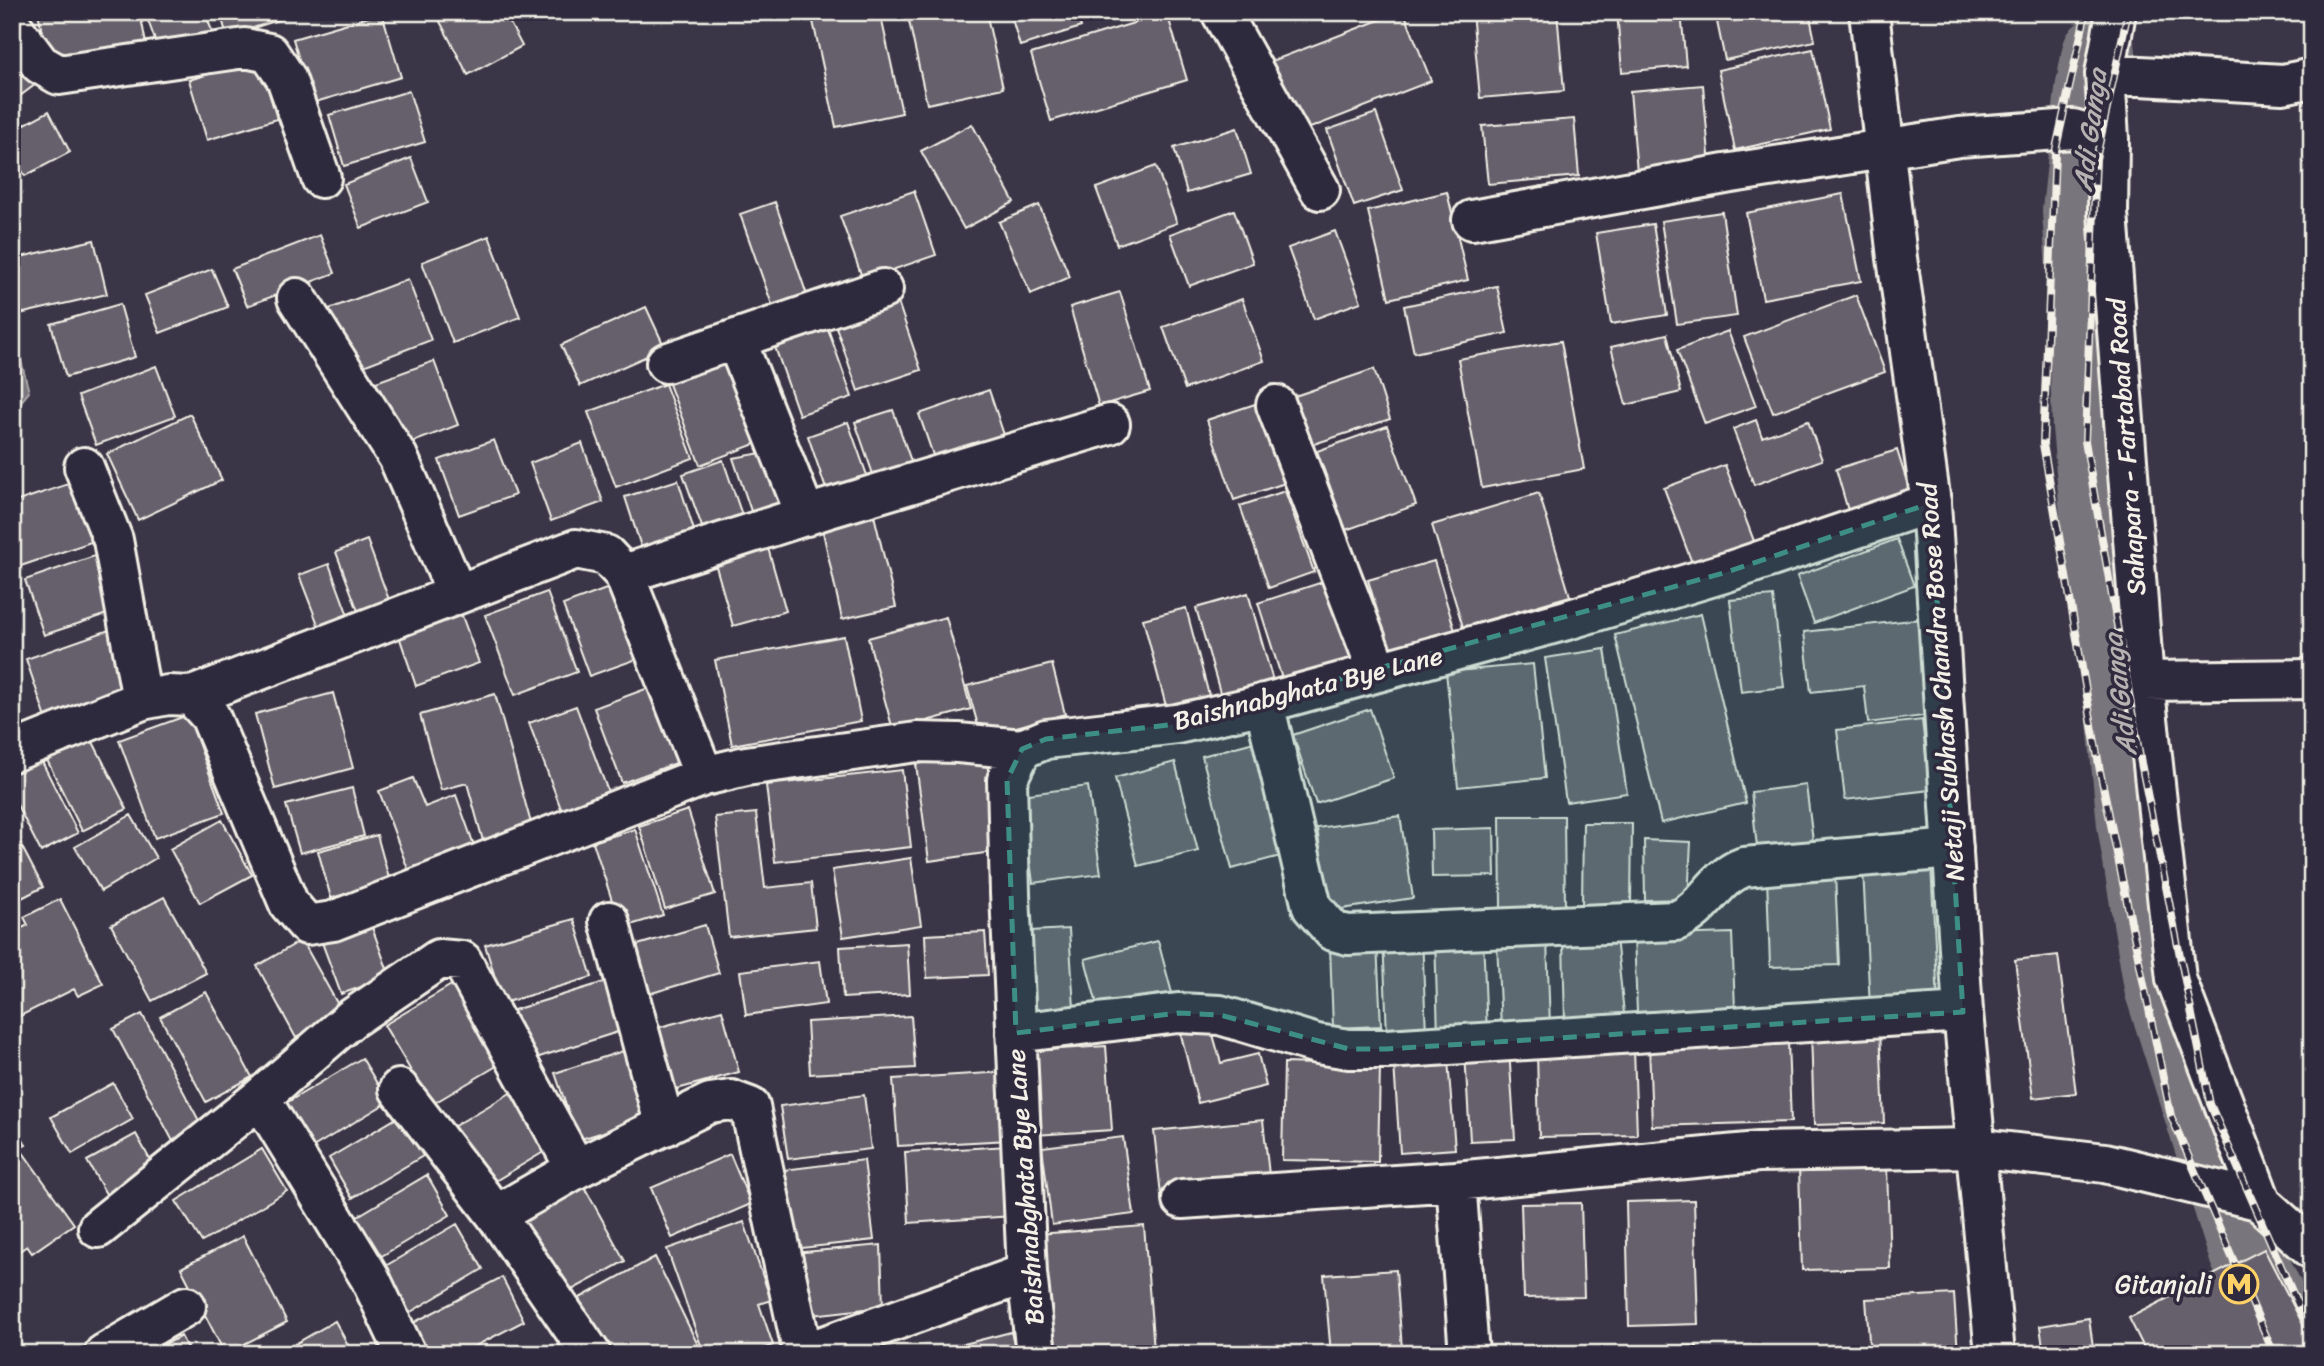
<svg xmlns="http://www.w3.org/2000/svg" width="2324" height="1366" viewBox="0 0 2324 1366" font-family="Sriracha,sans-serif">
  <rect width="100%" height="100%" fill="#3b3647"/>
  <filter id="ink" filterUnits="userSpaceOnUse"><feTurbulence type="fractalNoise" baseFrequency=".0143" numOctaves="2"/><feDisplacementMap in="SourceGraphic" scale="14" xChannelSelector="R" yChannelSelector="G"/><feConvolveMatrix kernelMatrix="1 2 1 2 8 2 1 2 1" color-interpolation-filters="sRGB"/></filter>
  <g filter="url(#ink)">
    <path fill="#78747b" stroke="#aaa6a7" stroke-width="2" d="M12 325 29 392 12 413Z"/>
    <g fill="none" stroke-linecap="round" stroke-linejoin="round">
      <path stroke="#78747b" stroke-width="74" d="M2099 53 2092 91 2079 211 2085 295 2089 426 2100 548 2120 679 2134 824 2161 987 2246 1253 2293 1349"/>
    </g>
    <path fill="#65616c" stroke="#f4f1e8" stroke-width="2" d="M38 12H140L146 44 48 62Z
      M145 12H205L213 34 160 54Z
      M220 12H304L227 36Z
      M435 12H504L522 46 468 75Z
      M811 12H880L902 113 836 127Z
      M907 12H986L1003 88 927 104Z
      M1010 12H1076L1081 27 1020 46Z
      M1400 12H1404L1431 81 1300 132 1272 61Z
      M1472 12H1557L1564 91 1480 98Z
      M1617 12H1681L1686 66 1622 72Z
      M1715 12H1809L1815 41 1725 60Z
      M382 13 401 77 312 103 293 39Z
      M1167 13 1187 80 1051 121 1031 54Z
      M12 44 40 81 12 102Z
      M1813 49 1830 129 1735 150 1718 70Z
      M259 59 277 119 207 140 189 80Z
      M1703 85 1710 166 1637 172 1630 91Z
      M409 91 425 142 344 166 329 115Z
      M49 111 70 152 25 176 12 153V131Z
      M1376 113 1403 190 1354 206 1327 130Z
      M1574 119 1579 176 1488 184 1482 126Z
      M972 124 1014 202 964 229 921 151Z
      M1237 128 1251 174 1187 193 1174 148Z
      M411 158 428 202 361 228 344 184Z
      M1156 166 1177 223 1117 245 1096 188Z
      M914 191 936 255 863 280 840 216Z
      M1447 192 1468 280 1389 299 1368 211Z
      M1843 194 1861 281 1763 299 1746 213Z
      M775 202 810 304 776 316 740 214Z
      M1039 205 1070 277 1031 294 999 222Z
      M1234 210 1253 263 1189 286 1170 234Z
      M1722 212 1737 316 1677 324 1661 221Z
      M1653 224 1667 315 1611 324 1596 233Z
      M1335 231 1361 302 1314 319 1288 248Z
      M320 235 335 273 247 306 232 269Z
      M489 236 520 317 453 343 422 262Z
      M94 240 107 294 15 315 12 304V259Z
      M212 269 228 307 160 333 145 295Z
      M408 279 431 340 353 370 329 309Z
      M1497 286 1507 333 1414 353 1404 306Z
      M1120 292 1150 391 1099 406 1070 307Z
      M895 293 921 370 858 391 832 315Z
      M1856 295 1885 372 1773 413 1744 337Z
      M1242 299 1264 361 1185 389 1163 327Z
      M120 304 135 357 66 377 51 324Z
      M646 307 665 348 580 386 561 345Z
      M827 326 852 397 799 415 774 344Z
      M1728 331 1756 406 1705 424 1677 350Z
      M1667 334 1681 392 1626 405 1611 347Z
      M1561 341 1584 469 1482 488 1458 359Z
      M434 361 458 425 400 447 376 382Z
      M729 361 760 442 700 465 669 384Z
      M156 366 175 416 96 445 78 396Z
      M1374 369 1390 419 1311 445 1295 396Z
      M665 384 693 458 616 487 588 412Z
      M989 390 1006 441 936 464 919 414Z
      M1261 402 1288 482 1234 500 1207 420Z
      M893 410 913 467 875 480 855 422Z
      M190 414 222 480 138 520 107 454Z
      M1756 420 1762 437 1808 421 1822 460 1754 485 1733 429Z
      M848 422 869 481 828 495 808 436Z
      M1387 426 1416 505 1346 530 1317 451Z
      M494 440 515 495 459 515 439 460Z
      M582 443 603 502 551 521 530 463Z
      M1897 450 1911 495 1849 514 1836 469Z
      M767 452 789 504 753 517 733 458Z
      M723 460 745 524 706 538 683 474Z
      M1725 465 1757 549 1695 571 1664 488Z
      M678 480 698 543 645 559 625 497Z
      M77 481 97 540 12 569V503Z
      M1285 491 1314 572 1269 588 1240 506Z
      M1539 493 1570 596 1463 627 1432 525Z
      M873 511 896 607 842 619 821 523Z
      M1897 539 1914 586 1814 623 1797 576Z
      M367 540 392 608 361 619 336 552Z
      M768 548 786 611 733 626 715 563Z
      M103 553 122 609 44 635 25 580Z
      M1434 561 1456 634 1390 654 1368 580Z
      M329 564 350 621 321 632 299 575Z
      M1335 578 1361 660 1284 685 1258 603Z
      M617 585 643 657 589 676 563 605Z
      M547 592 577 672 515 695 485 615Z
      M1248 593 1273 681 1221 696 1196 608Z
      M1773 596 1784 687 1741 692 1730 600Z
      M1186 608 1210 699 1167 710 1143 619Z
      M461 613 479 663 416 686 399 636Z
      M1701 614 1746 803 1661 823 1615 635Z
      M946 617 971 709 893 730 868 638Z
      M1920 619 1932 715 1868 723 1864 686 1811 692 1804 632Z
      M112 629 135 698 49 727 26 659Z
      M844 636 861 721 732 745 715 660Z
      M1605 649 1627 793 1566 802 1545 658Z
      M1052 664 1065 714 981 736 967 686Z
      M1533 664 1545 778 1458 787 1446 672Z
      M659 684 687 759 622 783 594 708Z
      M333 693 353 768 275 789 255 714Z
      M495 694 534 834 485 848 467 783 441 790 420 715Z
      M12 695 24 729 12 734Z
      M576 706 610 797 563 814 529 723Z
      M1370 709 1394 778 1316 804 1293 735Z
      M188 715 224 813 155 838 119 740Z
      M1922 720 1930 790 1845 800 1837 730Z
      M90 736 127 809 82 831 46 758Z
      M1254 742 1284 855 1232 869 1202 756Z
      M36 750 78 833 41 852 12 795V762Z
      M986 755 999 851 929 861 916 764Z
      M1175 762 1198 851 1138 866 1115 778Z
      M902 770 911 847 775 862 766 785Z
      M413 778 425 807 456 795 475 848 409 872 379 791Z
      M1806 785 1813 841 1757 847 1751 792Z
      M1088 786 1101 874 1033 883 1021 795Z
      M352 788 364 836 300 853 286 805Z
      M688 810 715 894 665 909 639 826Z
      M756 813 765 888 811 883 816 928 729 937 715 817Z
      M131 815 156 858 101 891 75 847Z
      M1400 816 1413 898 1329 911 1317 828Z
      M1500 816H1564L1565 908H1501Z
      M222 820 252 875 200 903 170 849Z
      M1583 823H1632L1631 905H1582Z
      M12 828 43 887 12 903Z
      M1494 828 1495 876 1432 877 1431 830Z
      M635 829 663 915 621 928 593 842Z
      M377 835 390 882 331 898 318 851Z
      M1644 840 1691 842 1688 899 1645 900Z
      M911 858 921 925 843 937 832 870Z
      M1931 863 1938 1004 1870 1007 1863 869Z
      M1835 874 1839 965 1770 967 1767 876Z
      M164 897 206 973 152 1001 111 925Z
      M60 899 103 984 78 996 74 989 12 1020V933L28 925 24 917Z
      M369 919 390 977 341 994 320 937Z
      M574 919 592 977 503 1003 485 945Z
      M705 925 719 973 645 995 631 947Z
      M1069 929 1074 1008 1035 1011 1030 931Z
      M985 932 988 975 927 978 925 935Z
      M1732 933 1735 1009 1637 1012 1634 936Z
      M1422 936 1426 1033 1387 1035 1383 937Z
      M1483 936 1487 1033 1438 1035 1435 938Z
      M1616 937 1625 1023 1565 1024 1563 940Z
      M302 940 342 1012 296 1038 257 966Z
      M1547 940 1550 1026 1501 1028 1497 942Z
      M1158 941 1173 997 1100 1016 1085 959Z
      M907 943 910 994 843 998 840 947Z
      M1377 944 1381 1026 1333 1028 1330 947Z
      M2058 955 2076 1093 2033 1098 2015 960Z
      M820 961 826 1004 746 1015 740 971Z
      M611 980 627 1029 530 1060 514 1010Z
      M453 984 500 1064 431 1105 384 1025Z
      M206 992 252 1077 206 1102 160 1017Z
      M722 1010 739 1072 670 1091 653 1029Z
      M142 1014 204 1130 175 1145 113 1029Z
      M911 1016 915 1068 810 1074 807 1022Z
      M1210 1024 1221 1063 1258 1054 1266 1086 1198 1103 1180 1031Z
      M1880 1029 1884 1123 1814 1125 1811 1031Z
      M1788 1041 1791 1122 1652 1126 1649 1044Z
      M1106 1046 1112 1130 1035 1135 1030 1051Z
      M1634 1049 1637 1135 1539 1137 1537 1051Z
      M1509 1050 1515 1139 1470 1141 1465 1052Z
      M623 1051 645 1119 578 1140 555 1073Z
      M362 1058 388 1102 308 1150 281 1106Z
      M1448 1060 1455 1149 1400 1153 1394 1064Z
      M1284 1063 1380 1066 1378 1162 1282 1160Z
      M1005 1072 1010 1140 898 1146 893 1079Z
      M113 1083 133 1119 72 1154 51 1117Z
      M512 1092 547 1150 485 1187 451 1128Z
      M864 1095 871 1149 788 1159 780 1106Z
      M400 1116 423 1156 352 1198 329 1158Z
      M12 1118 26 1145 12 1152Z
      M1263 1120 1270 1184 1161 1195 1154 1131Z
      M136 1134 154 1167 106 1194 87 1161Z
      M1123 1137 1134 1214 1052 1225 1042 1147Z
      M1009 1146 1013 1216 909 1223 905 1152Z
      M262 1149 287 1191 202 1242 176 1201Z
      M22 1151 74 1224 32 1253 27 1246 12 1256V1158Z
      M730 1154 751 1204 672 1238 651 1188Z
      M864 1160 874 1240 793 1249 783 1170Z
      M1887 1166 1890 1268 1802 1270 1799 1168Z
      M427 1175 450 1215 380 1257 356 1217Z
      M581 1181 625 1261 563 1295 519 1215Z
      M1694 1200 1698 1324 1629 1326 1626 1202Z
      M1581 1203 1584 1297 1524 1298 1521 1204Z
      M744 1222 771 1300 759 1304 773 1345 749 1354H704L667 1249Z
      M457 1224 483 1269 409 1313 382 1268Z
      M1144 1226 1154 1350 1100 1354H1048L1038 1234Z
      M243 1236 287 1322 225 1354 181 1268Z
      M881 1245 883 1307 803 1316 793 1253Z
      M2264 1249 2312 1342V1354H2147L2129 1318Z
      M655 1257 699 1347 684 1354H609L578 1299Z
      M1396 1270 1402 1349 1331 1354 1324 1275Z
      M502 1277 524 1321 460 1354H419L405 1327Z
      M1954 1294 1958 1354H1870L1866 1299Z
      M2089 1318 2094 1354H2044L2040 1326Z
      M335 1321 353 1354H278Z
      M12 1330 23 1354H12Z
      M1011 1332 1017 1354H925Z
      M181 1336 190 1354H147Z
      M1697 1346V1354H1640V1347Z"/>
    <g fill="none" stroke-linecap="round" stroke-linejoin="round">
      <defs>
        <path id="street" d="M1221 12 1320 190
          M2116 12 2105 74 2109 139 2108 213 2144 681 2176 979 2261 1201
          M12 26 40 64 59 75 245 48 269 53 286 78 321 178
          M2105 74 2283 84 2312 78
          M1472 220 1725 174 1959 137 2073 129 2109 139
          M297 298 398 457 457 594
          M736 340 806 516
          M666 363 883 289
          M1276 405 1378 672
          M84 467 113 540 142 700
          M624 574 826 509 1110 424
          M2144 681 2312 679
          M192 696 576 549 606 555 624 574 704 776
          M1264 703 1312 907 1333 931 1348 935 1676 921C1707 908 1713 878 1744 867L1953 849
          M12 752 142 700 168 695 192 696 210 716 289 904 307 925 333 921 704 776 746 766 917 742 958 743 1022 749
          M609 921 665 1126
          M1016 1033 1178 1013 1220 1015 1317 1044 1349 1049H1387L1963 1012
          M399 1089 496 1215 591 1354
          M260 1098 370 1278 406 1354
          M1182 1199 1456 1181
          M496 1215 576 1169 710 1103 731 1100 750 1107 803 1354
          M98 1228 260 1098 351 1019 439 959 462 961 576 1169
          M104 1354 186 1306
          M802 1354 1027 1273
          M1036 1354 1027 1273 1010 893 1007 780 1022 749 1046 739 1177 724 1247 708 1567 620 1727 572 1931 503
          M1469 1354 1456 1181 1758 1152 1974 1148 2105 1163 2258 1200 2312 1249"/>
        <path id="primary" d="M1869 12 1897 258 1931 503 1963 1012 1995 1354"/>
      </defs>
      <use href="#street" stroke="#f4f1e8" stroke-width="44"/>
      <use href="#primary" stroke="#f4f1e8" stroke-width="44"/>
      <use href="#street" stroke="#2f2a3d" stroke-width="38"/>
      <use href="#primary" stroke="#2f2a3d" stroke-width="38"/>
      <defs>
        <path id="rail" d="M2086 12 2055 153 2043 444 2100 771 2171 1116 2274 1354
          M2128 12 2096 159 2085 441 2141 763 2210 1104 2312 1337"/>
      </defs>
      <use href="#rail" stroke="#f4f1e8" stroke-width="8"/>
      <use href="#rail" stroke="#2f2a3d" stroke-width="5" stroke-dasharray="16" stroke-linecap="butt"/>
    </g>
  </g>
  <path fill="#3d8f86" fill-opacity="0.2" stroke="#3d8f86" stroke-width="5" stroke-dasharray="14 9" stroke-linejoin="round" d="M1931 503 1963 1012 1387 1049H1349L1220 1015 1178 1013 1016 1033 1007 780 1022 749 1046 739 1177 724 1727 572Z"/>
  <defs>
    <symbol id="metro-ring" viewBox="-11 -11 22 22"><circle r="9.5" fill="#2f2a3d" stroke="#ffd166" stroke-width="1.5"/><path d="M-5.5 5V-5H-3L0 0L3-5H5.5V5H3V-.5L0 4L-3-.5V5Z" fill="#ffd166"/></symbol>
  </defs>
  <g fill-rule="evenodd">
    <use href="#metro-ring" x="2217" y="1262" width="44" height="44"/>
  </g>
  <g text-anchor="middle" stroke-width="7" stroke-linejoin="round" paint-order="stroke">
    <g font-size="26" fill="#f4f1e8" stroke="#2f2a3d">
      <text transform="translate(2126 447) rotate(-94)" y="9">Sahapara - Fartabad Road</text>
      <text transform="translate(1941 682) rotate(-94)" y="9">Netaji Subhash Chandra Bose Road</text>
      <text transform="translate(1308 688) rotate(-14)" y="9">Baishnabghata Bye Lane</text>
      <text transform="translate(1025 1187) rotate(-94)" y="9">Baishnabghata Bye Lane</text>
    </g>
    <g font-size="26" fill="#f4f1e8" stroke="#2f2a3d" text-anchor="end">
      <text x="2212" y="1293">Gitanjali</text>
    </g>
    <g font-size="28" font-style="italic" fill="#b6b2b2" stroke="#2f2a3d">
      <text transform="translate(2089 130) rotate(-83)" y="10">Adi Ganga</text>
      <text transform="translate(2119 695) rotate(-97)" y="10">Adi Ganga</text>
    </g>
  </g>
  <rect width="2324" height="1366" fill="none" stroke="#2f2a3d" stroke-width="42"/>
  <rect x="21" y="21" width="2282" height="1324" fill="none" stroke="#f4f1e8" stroke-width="2.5" filter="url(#ink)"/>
</svg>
